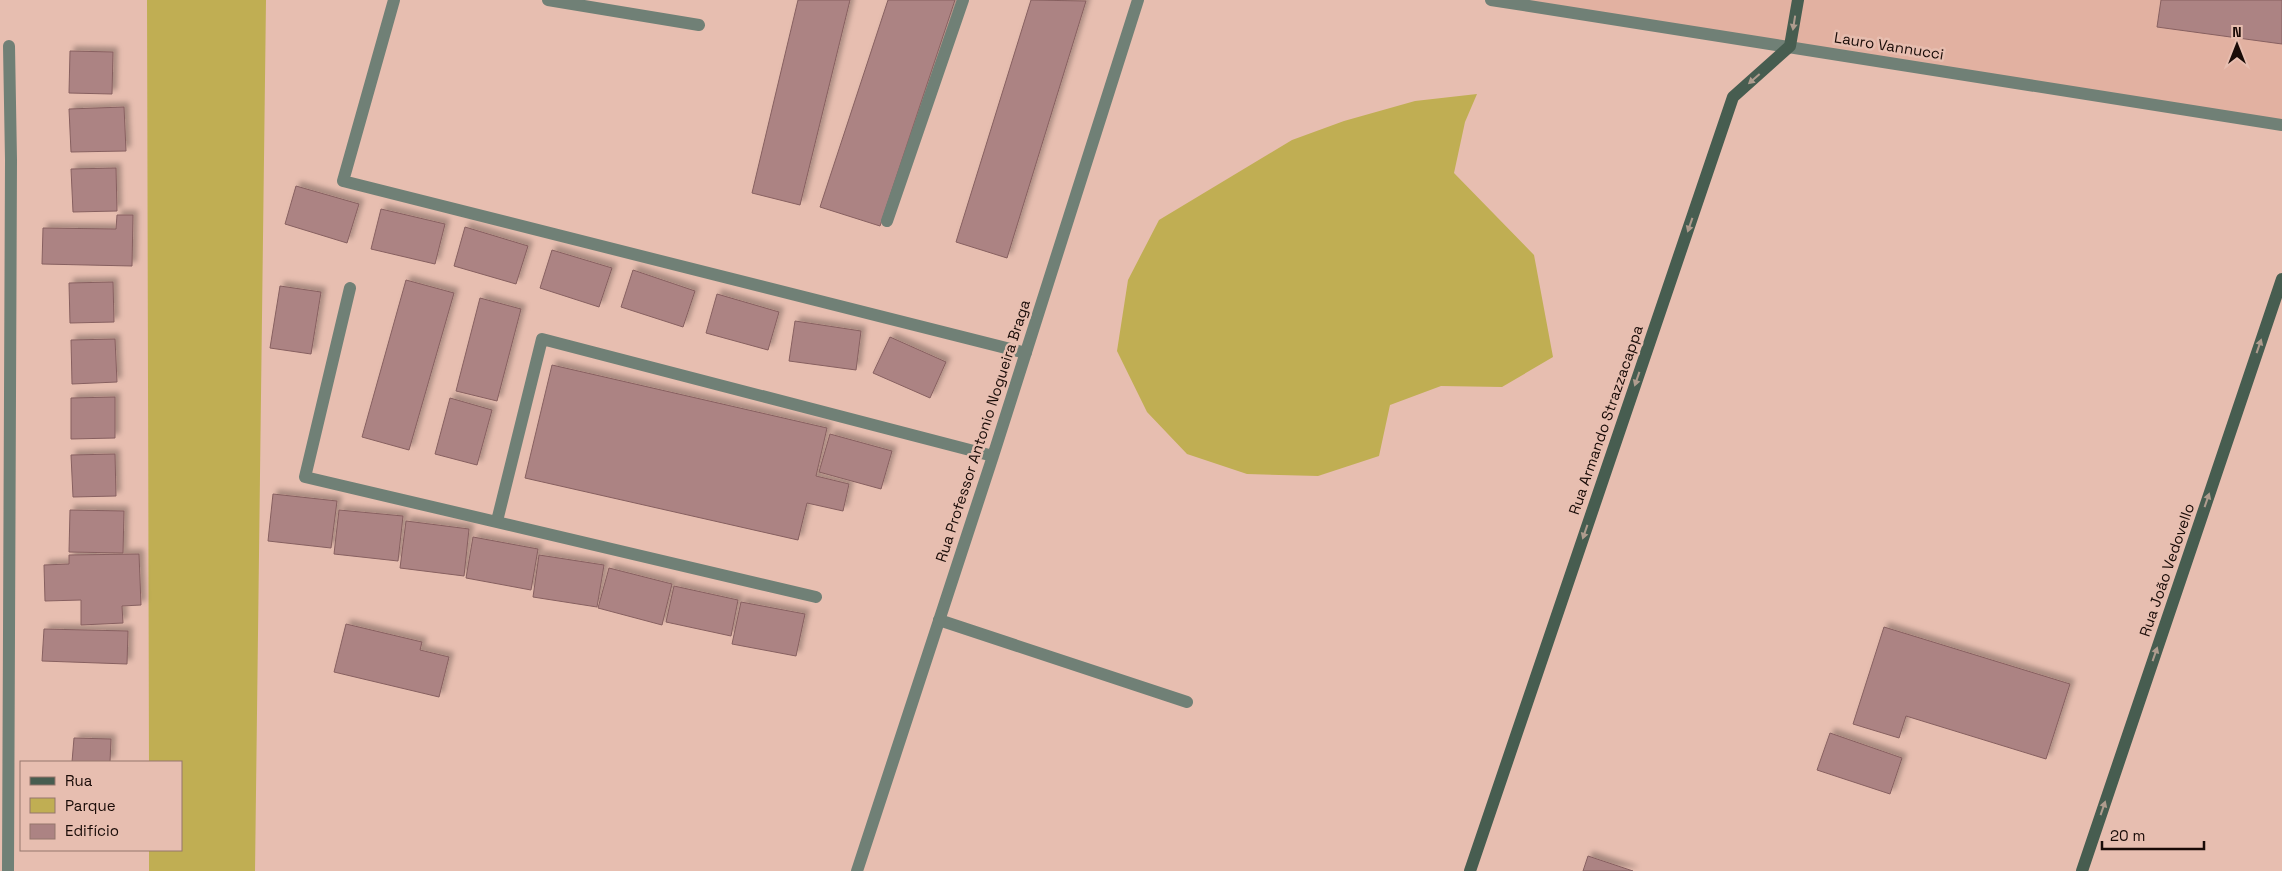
<svg xmlns="http://www.w3.org/2000/svg" width="2282" height="871" viewBox="0 0 2282 871" font-family="'Space Grotesk',sans-serif">
  <defs>
    <filter id="shadow"><feDropShadow dx="4.5" dy="-4.5" stdDeviation="2.5" flood-color="#0004"/></filter>
  </defs>
  <rect width="100%" height="100%" fill="#e7beb0"/>
  <path fill="#e2b1a1" d="M1522 0H2282V123Z"/>
  <path fill="#c0ae53" d="M147 0H266L255 871H149V850H181V762H149Z
    M1477 94 1465 122 1454 173 1534 255 1553 357 1502 387 1441 386 1390 405 1379 456 1318 476 1247 474 1187 454 1147 412 1117 351 1128 280 1159 220 1292 140 1344 121 1415 101Z"/>
  <path fill="#ac8383" stroke="#876060" filter="url(#shadow)" d="M798 0H850L800 205 752 193Z
    M888 0H955L880 226 820 207Z
    M1031 0 1086 1 1007 258 956 242Z
    M2161 0H2282V44L2157 27Z
    M70 51 113 52 112 94 69 93Z
    M124 107 126 151 71 152 69 109Z
    M116 168 117 211 73 212 71 169Z
    M296 186 359 204 347 243 285 224Z
    M381 209 445 224 435 264 371 249Z
    M117 215H133L132 266 42 264 43 228 116 229Z
    M465 227 528 246 516 284 454 266Z
    M552 250 612 268 599 307 540 288Z
    M633 270 695 291 683 327 621 307Z
    M406 280 454 293 409 450 362 437Z
    M113 282 114 322 70 323 69 283Z
    M280 286 321 292 311 354 270 348Z
    M717 294 779 312 768 350 706 333Z
    M480 298 521 309 497 401 456 391Z
    M795 321 861 331 856 370 789 361Z
    M890 337 946 362 930 398 873 373Z
    M115 339 117 382 72 384 71 340Z
    M552 365 827 428 816 476 849 484 843 511 807 503 798 540 525 478Z
    M115 397V438L71 439V398Z
    M450 398 492 410 477 465 435 454Z
    M830 434 892 451 881 489 819 472Z
    M115 454 116 496 73 497 71 455Z
    M273 494 337 501 331 548 268 541Z
    M70 510 124 511 123 553 69 552Z
    M339 510 403 516 398 561 334 554Z
    M406 521 469 529 464 576 400 568Z
    M473 537 538 549 531 590 466 578Z
    M139 554 141 605 122 606 123 623 81 625V600L45 601 44 565 69 564V555Z
    M539 555 604 565 597 607 533 597Z
    M609 568 672 584 662 625 598 608Z
    M674 586 738 600 731 636 666 622Z
    M741 602 805 614 796 656 732 644Z
    M346 624 422 642 420 650 449 657 439 697 334 672Z
    M1884 627 2070 684 2046 759 1906 716 1899 738 1853 724Z
    M44 629 128 631 127 664 42 661Z
    M1830 733 1902 758 1890 794 1817 770Z
    M74 738 111 739 110 762H72Z
    M1588 856 1633 871H1583Z"/>
  <g fill="none" stroke-linecap="round" stroke-linejoin="round">
    <path stroke="#708076" stroke-width="12" d="M939 620 1187 702"/>
    <path stroke="#708076" stroke-width="12" d="M394 0 343 181 1026 353
      M548 0 699 25
      M887 221 963 0
      M350 288 305 477 816 597
      M497 521 542 339 993 456
      M8 871 11 160 9 46
      M857 871 993 456 1138 0"/>
    <path stroke="#708076" stroke-width="12" d="M1491 0 2282 125"/>
    <path stroke="#475d50" stroke-width="12" d="M1470 871 1733 97 1790 46 1798 0
      M2082 871 2282 279"/>
  </g>
  <defs><path id="oneway-solid" d="M-6-.8H1V-3.2L6.5 0L1 3.2V.8H-6Z" transform="scale(1.25)"/></defs>
  <g fill="#af9c8e">
    <use href="#oneway-solid" transform="translate(1794 23) rotate(99)"/>
    <use href="#oneway-solid" transform="translate(1754 79) rotate(139)"/>
    <use href="#oneway-solid" transform="translate(1690 225) rotate(109)"/>
    <use href="#oneway-solid" transform="translate(2259 346) rotate(-71)"/>
    <use href="#oneway-solid" transform="translate(1637 379) rotate(109)"/>
    <use href="#oneway-solid" transform="translate(2207 500) rotate(-71)"/>
    <use href="#oneway-solid" transform="translate(1585 532) rotate(109)"/>
    <use href="#oneway-solid" transform="translate(2155 654) rotate(-71)"/>
    <use href="#oneway-solid" transform="translate(2103 808) rotate(-71)"/>
  </g>
  <g text-anchor="middle" stroke-width="5" stroke-linejoin="round" paint-order="stroke">
    <g font-size="15" fill="#190b07" stroke="#e7beb0">
      <text transform="translate(1889 46) rotate(9)" y="5">Lauro Vannucci</text>
      <text transform="translate(1606 420) rotate(-71)" y="5">Rua Armando Strazzacappa</text>
      <text transform="translate(983 431) rotate(-72)" y="5">Rua Professor Antonio Nogueira Braga</text>
      <text transform="translate(2167 570) rotate(-71)" y="5">Rua João Vedovello</text>
    </g>
  </g>
  <rect x="20" y="761" width="162" height="90" fill="#e7beb0" stroke="#95766c"/>
  <rect x="30" y="777" width="25" height="8" fill="#475d50" stroke="#95766c"/>
  <text x="65" y="786" font-size="15" fill="#190b07">Rua</text>
  <rect x="30" y="798" width="25" height="15" fill="#c0ae53" stroke="#95766c"/>
  <text x="65" y="811" font-size="15" fill="#190b07">Parque</text>
  <rect x="30" y="824" width="25" height="15" fill="#ac8383" stroke="#95766c"/>
  <text x="65" y="836" font-size="15" fill="#190b07">Edifício</text>
  <g transform="translate(2237 45)" stroke="#e7beb0" stroke-width="4" paint-order="stroke">
  <path d="M0-4L9 19L0 12L-9 19Z" fill="#190b07"/>
  <text y="-8" font-size="14" font-weight="bold" text-anchor="middle" fill="#190b07">N</text>
  </g>
  <path d="M2102 841v8h102v-8" fill="none" stroke="#190b07" stroke-width="2.5"/>
  <text x="2110" y="841" font-size="15" fill="#190b07" stroke="#e7beb0" stroke-width="4" paint-order="stroke">20 m</text>
</svg>
